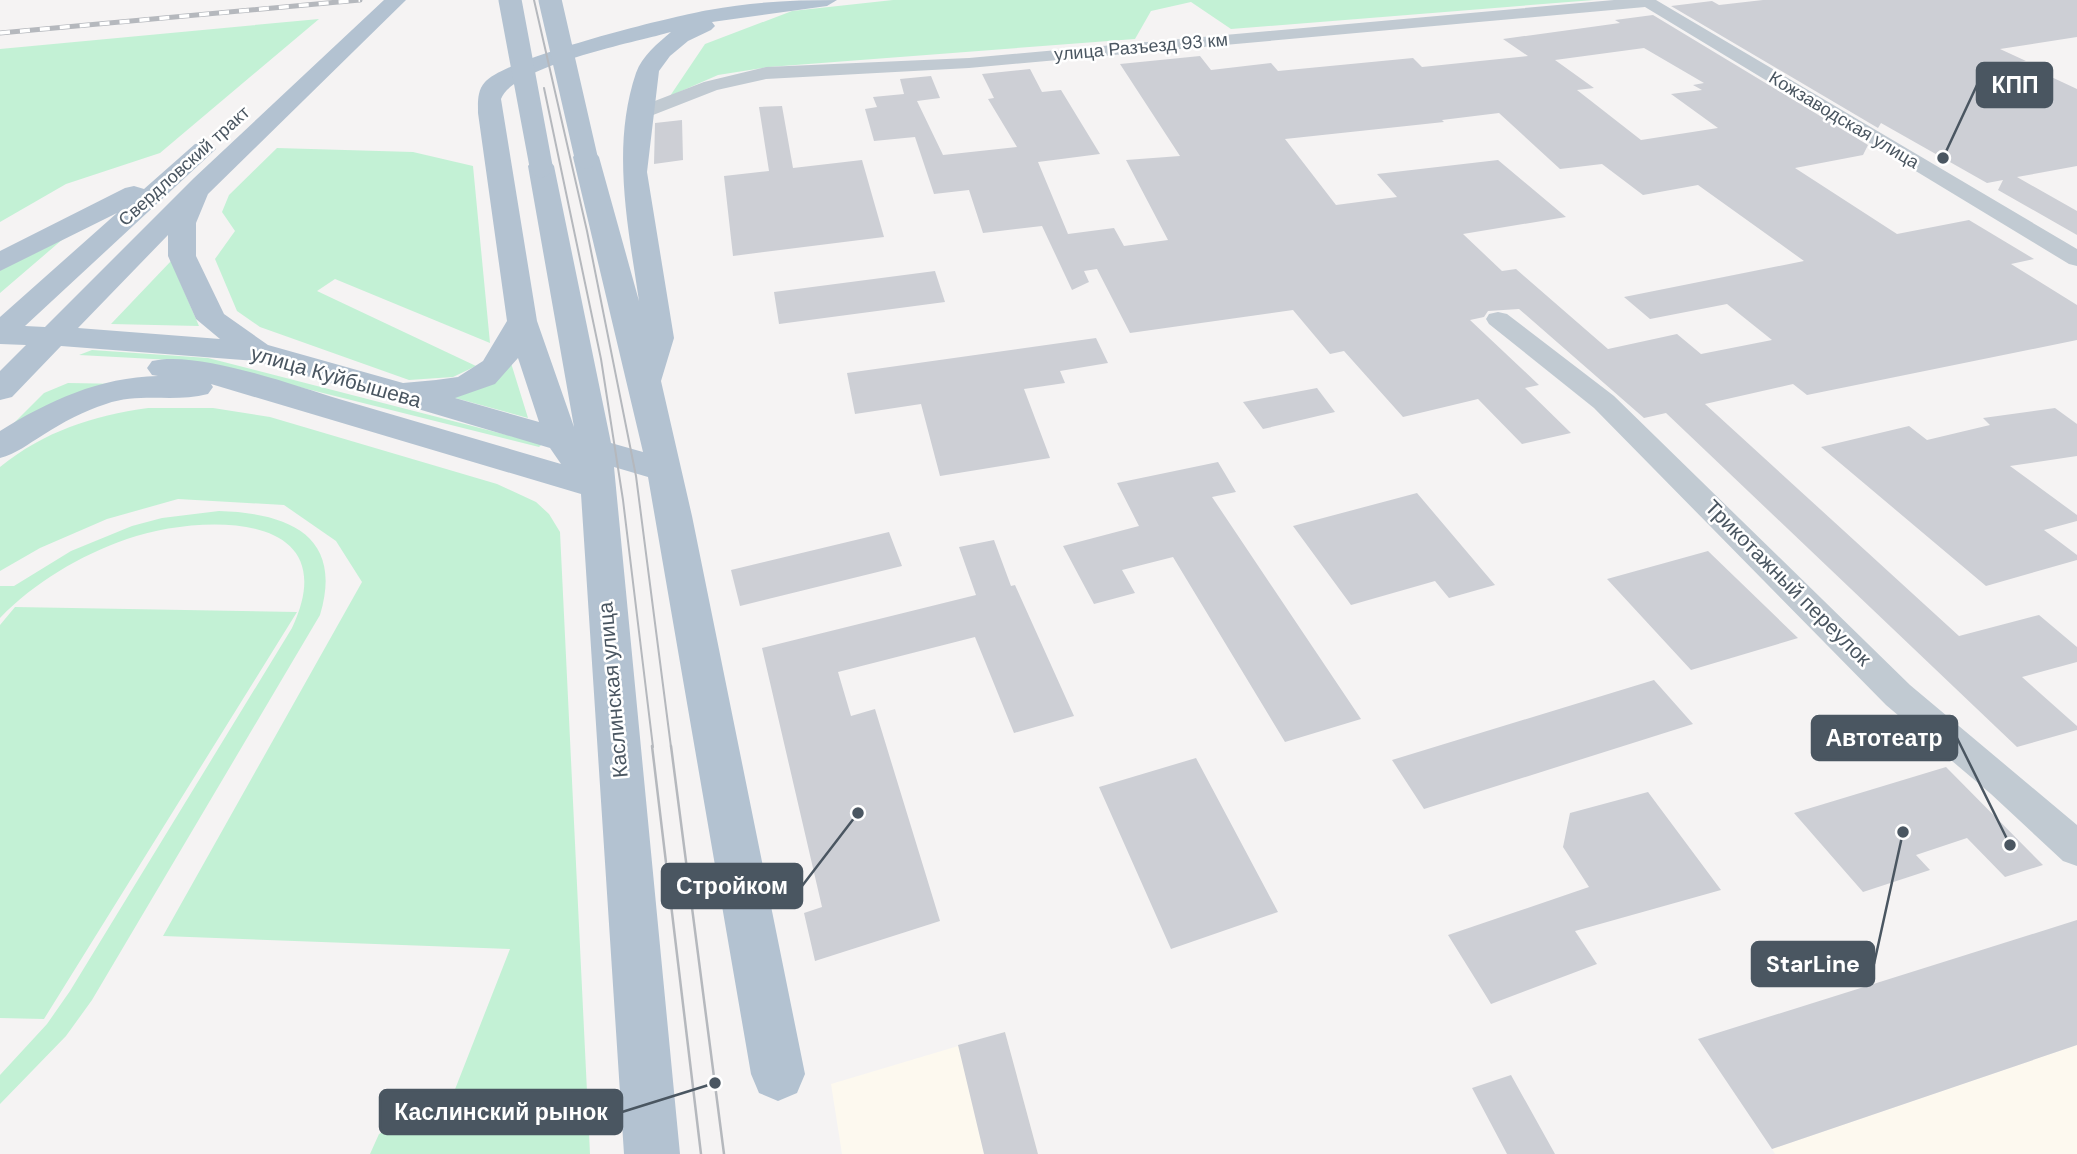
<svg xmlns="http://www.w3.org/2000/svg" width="2077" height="1154" viewBox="0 0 2077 1154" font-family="'DM Sans',sans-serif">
  <rect width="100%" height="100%" fill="#f5f3f3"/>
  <path fill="#fdf9ef" d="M1005 1032 1038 1154H842L831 1084Z
    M2077 1045V1154H1775L1772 1149Z"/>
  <path fill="#c3f1d5" d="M893 0H1594L1231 29 1191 2 1151 11 1135 39 769 67 718 75 670 96 705 44 792 11Z
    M319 19 160 153 66 184 0 222V49Z
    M277 148 413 152 473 166 490 343 335 279 317 291 476 366 453 377 409 380 260 327 237 311 215 259 235 231 222 212 229 195Z
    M63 239 0 293V270Z
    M171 261 199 326 111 324Z
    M92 350 208 358 542 444 539 447 219 367 172 360 79 355Z
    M511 363 528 418 448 396Z
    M68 383 126 384 2 435 44 393Z
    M148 408H213L270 417 497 484 536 502 549 514 560 532 590 1154H370L379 1134 452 1097 510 949 163 936 362 582 336 541 284 505 178 499 107 519 40 548 0 571V467C45 431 92 416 148 408Z
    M219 511C288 513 344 535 320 615L92 1000 66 1036 0 1104V1075L47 1024 70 991 292 628C348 509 199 514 127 539 79 556 35 582 0 618V586H14L71 551 132 526 162 518Z
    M15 607 297 612 44 1019 0 1018V625Z"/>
  <path fill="#cdcfd5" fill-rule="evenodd" d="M1763 0H2077V37L2000 49 2026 61 2019 62 2077 89V166L2017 177 2077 211V235L1998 190 2003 180 1987 183 1881 123 1878 128 1671 6 1712 1 1719 5Z
    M1653 15 1868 145 1863 155 1795 168 1897 234 1969 220 2034 259 2011 264 2077 305V340L1807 395 1793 384 1705 404 1959 636 2039 615 2077 647V662L2022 677 2077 726V730L2017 747 1666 413 1644 418 1519 309 1488 311 1484 317 1470 320 1539 385 1525 388 1571 433 1522 444 1478 399 1403 417 1344 351 1330 354 1293 310 1130 333 1097 269 1084 271 1089 282 1072 290 1042 226 983 233 969 190 934 194 915 137 874 141 865 109 877 107 873 97 904 94 900 79 931 76 940 98 917 101 943 155 1017 147 988 99 994 98 982 74 1030 69 1042 92 1061 90 1100 154 1038 162 1068 234 1114 228 1124 246 1168 240 1126 160 1180 156 1120 64 1200 56 1211 70 1271 63 1278 71 1413 58 1422 67 1528 56 1503 39 1620 23 1615 20ZM1644 48 1704 83 1693 85 1702 90 1671 94 1718 128 1641 140 1577 90 1594 88 1555 60ZM1499 113 1560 169 1602 164 1643 195 1698 185 1804 261 1624 297 1650 319 1727 304 1772 340 1701 354 1677 334 1608 349 1516 269 1502 271 1463 234 1566 217 1498 160 1377 174 1397 197 1336 205 1285 139 1444 122 1442 120Z
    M782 106 793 168 862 160 884 237 733 256 724 176 769 171 759 107Z
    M682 120 683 160 654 164 655 123Z
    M935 271 945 302 779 324 774 292Z
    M1096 338 1108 363 1060 371 1065 383 1024 389 1050 458 940 476 921 404 855 414 847 373Z
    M1317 388 1335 412 1263 429 1243 402Z
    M2055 408 2077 424V456L2010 466 2077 515V521L2044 530 2077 555V560L1986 586 1821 447 1909 426 1927 440 1990 425 1983 418Z
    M1218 462 1236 492 1212 497 1361 719 1285 742 1173 557 1122 570 1135 593 1094 604 1063 546 1139 526 1117 483Z
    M1417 493 1495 585 1449 598 1435 581 1351 605 1293 526Z
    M889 532 902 566 740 606 731 570Z
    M994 540 1011 586 1015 585 1074 716 1014 733 975 637 838 672 851 716 875 709 940 921 815 961 804 913 822 907 762 648 976 595 959 547Z
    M1708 551 1798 638 1691 670 1607 579Z
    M1654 680 1693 724 1424 809 1392 760Z
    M1196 758 1278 912 1171 949 1099 787Z
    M1946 767 2043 865 2005 877 1967 838 1916 855 1930 870 1863 892 1794 813Z
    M1648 792 1721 890 1575 931 1597 964 1491 1004 1448 935 1589 887 1563 847 1570 813Z
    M2077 920V1045L1772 1149 1698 1039Z
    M1005 1032 1038 1154H984L958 1045Z
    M1511 1075 1555 1154H1507L1472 1088Z"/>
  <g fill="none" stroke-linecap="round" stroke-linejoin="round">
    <path fill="#c1cad2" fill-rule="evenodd" d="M1614 0H1656L2077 249V266L2069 264 1645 7 969 68 766 79 717 90 648 117H634L631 113 634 109 704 82 766 67 969 58Z
      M1498 312 1507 314 1614 396 1910 685 2077 825V866L2063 861 1991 794 1886 705 1594 408 1489 324 1486 319 1489 314Z"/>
    <path fill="#b3c2d1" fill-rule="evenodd" d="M384 0H406L208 194 196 223V256L224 314 268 345 403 383 436 380 458 377 483 361 507 321 478 113C478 102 477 91 485 82 508 57 669 17 709 10 751 2 794 0 837 0L827 6 712 22 715 26 711 30 688 41 670 56 659 71 647 172 674 338 661 381 692 516 805 1074 797 1093 778 1101 759 1093 751 1074 648 477 614 467 680 1154H624L581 494 211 384 213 387 208 394C175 403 140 392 106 404 84 411 63 422 43 435 28 444 16 454 0 458V431C48 401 100 377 158 376L152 375 147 368 152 361C197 350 293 385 339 399 413 421 487 442 561 464L550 448 256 361 61 346 12 397 0 400V371L26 345 0 344V317L117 213 0 271V251L125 188 134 186 144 189 195 144H213L216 149 25 326 45 327 194 178ZM671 32C658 43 642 56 636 73 611 147 628 226 639 301L599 157 595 152H577L573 157 643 452 611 443 554 166 550 161H532L528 166 574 427 537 321 501 99C513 66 636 42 671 32ZM168 235V256L196 319 220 339 78 328ZM518 358 539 422 455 398 495 384Z"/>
    <path stroke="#b5b8bd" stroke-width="2" d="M534 0 587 231 636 476 671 747
      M544 88 601 359 623 500 653 747"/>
    <path stroke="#b5b8bd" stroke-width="2.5" d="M652 746 701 1154
      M671 746 724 1154"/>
    <defs>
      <path id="rail" d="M0 33 360 0"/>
    </defs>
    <use href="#rail" stroke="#b5b8bd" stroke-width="5"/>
    <use href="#rail" stroke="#fff" stroke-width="3.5" stroke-dasharray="10" stroke-linecap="butt"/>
    <path stroke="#b3c2d1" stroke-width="23" d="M510 0 541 166
      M550 0 586 157"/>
  </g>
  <g text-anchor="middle" stroke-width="5" stroke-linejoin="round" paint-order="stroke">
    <g font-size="18" fill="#4a5661" stroke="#fff">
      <text transform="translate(1141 47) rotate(-5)" y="6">улица Разъезд 93 км</text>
      <text transform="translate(1844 120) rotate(31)" y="6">Кожзаводская улица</text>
      <text transform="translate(184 166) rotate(-42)" y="6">Свердловский тракт</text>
    </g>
    <g font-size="21" fill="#4a5661" stroke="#fff">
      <text transform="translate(336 377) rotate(16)" y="7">улица Куйбышева</text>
      <text transform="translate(1788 583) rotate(45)" y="7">Трикотажный переулок</text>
      <text transform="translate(613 690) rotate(-95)" y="7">Каслинская улица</text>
    </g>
  </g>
  <path fill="none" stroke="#4a5661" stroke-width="2.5" d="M1943 158L1977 85M2010 845L1957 738M858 813L802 886M1903 832L1874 964M715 1083L622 1112"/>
  <g fill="#4a5661" stroke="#fff" stroke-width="2.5">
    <circle cx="1943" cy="158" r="7"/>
    <circle cx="2010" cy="845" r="7"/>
    <circle cx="858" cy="813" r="7"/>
    <circle cx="1903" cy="832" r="7"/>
    <circle cx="715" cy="1083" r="7"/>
  </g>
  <g fill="#4a5661" stroke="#4a5661" stroke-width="2.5">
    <rect x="1977" y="63" width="75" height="44" rx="7"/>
    <rect x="1812" y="716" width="145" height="44" rx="7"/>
    <rect x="662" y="864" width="140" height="44" rx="7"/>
    <rect x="1752" y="942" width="122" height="44" rx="7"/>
    <rect x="380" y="1090" width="242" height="44" rx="7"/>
  </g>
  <g font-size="23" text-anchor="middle" font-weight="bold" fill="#fff">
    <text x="2015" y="93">КПП</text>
    <text x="1884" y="746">Автотеатр</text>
    <text x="732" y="894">Стройком</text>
    <text x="1813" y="972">StarLine</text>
    <text x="501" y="1120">Каслинский рынок</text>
  </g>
</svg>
